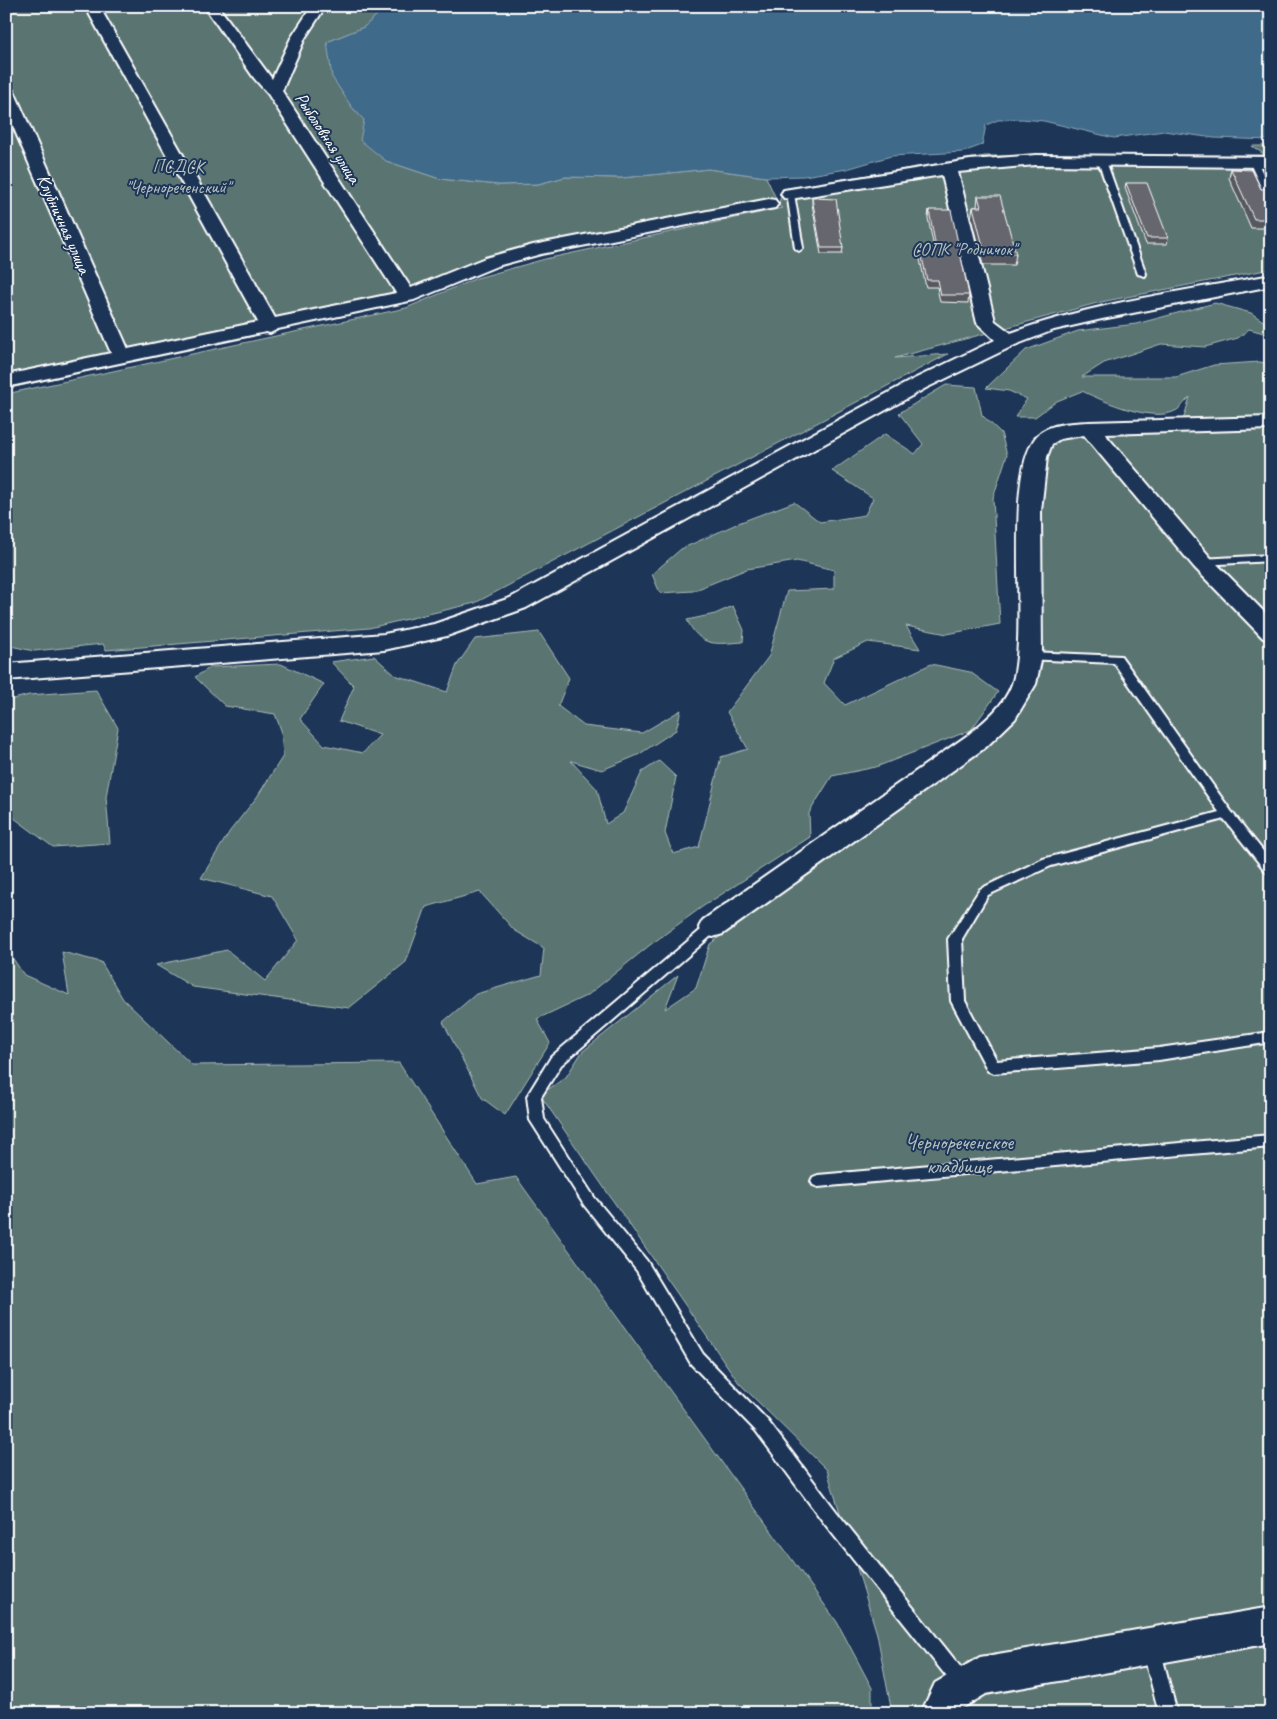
<svg xmlns="http://www.w3.org/2000/svg" width="1277" height="1719" font-family="Caveat,sans-serif">
<rect width="100%" height="100%" fill="#1d3557"/>
<filter id="ink" filterUnits="userSpaceOnUse"><feTurbulence type="fractalNoise" baseFrequency=".02" numOctaves="2"/><feDisplacementMap in="SourceGraphic" scale="10" xChannelSelector="R" yChannelSelector="G"/><feConvolveMatrix kernelMatrix="1 2 1 2 8 2 1 2 1" color-interpolation-filters="sRGB"/></filter>
<g filter="url(#ink)">
<g fill="#5a7471" stroke="#acbab8">
<polygon points="6,6 387,6 364,27 327,42 351,106 364,120 386,161 440,179 499,185 538,184 565,177 622,178 708,169 766,177 779,205 782,189 985,156 1265,155 1252,146 1271,146 1271,269 1101,302 895,358 948,354 475,603 369,628 106,650 103,644 34,651 6,645 6,394 406,308 477,278 545,259 782,208 779,206 513,260 467,276 411,300 6,389"/>
<path d="M1215,303L1251,313L1271,326V335L1249,329L1238,338L1205,347L1161,344L1104,363L1082,377H1176L1214,365L1260,362L1271,364V1713H892L877,1634L827,1470L739,1383L540,1095L566,1077L582,1052L678,975L665,1009L696,988L710,944L985,743L1023,704L1038,516L1046,450L1063,434L1181,427L1190,397C1186,400 1182,407 1177,410C1154,424 1103,401 1082,391L1057,401L1035,417H1015L1027,399L1009,391L986,388L1026,350L1078,331L1136,324Z"/>
<polygon points="946,385 976,387 982,415 1001,433 1007,455 993,498 1000,624 947,634 906,626 920,649 868,642 834,658 824,683 845,705 931,664 970,672 998,692 971,730 876,767 832,776 809,813 810,837 702,907 650,945 588,995 537,1019 550,1043 505,1115 482,1098 443,1022 476,994 541,975 544,948 514,930 480,892 426,907 406,962 349,1008 193,987 156,965 227,950 265,981 298,940 272,896 201,878 230,831 257,797 283,756 281,730 275,714 225,706 195,677 211,667 281,664 324,684 300,719 324,745 363,753 380,735 339,721 354,686 331,662 374,656 395,675 447,692 457,665 475,639 539,632 569,678 558,706 584,726 642,733 681,710 676,730 638,755 602,770 571,761 597,789 606,824 623,813 642,772 659,761 676,777 665,833 673,854 699,847 721,757 748,749 727,712 769,656 787,591 834,589 834,570 797,561 747,569 693,591 660,593 652,574 681,549 741,522 794,502 820,522 865,515 873,498 832,471 885,434 915,454 923,444 899,413"/>
<path d="M733,606L744,630L743,642C715,644 701,648 687,620L715,614Z"/>
<polygon points="96,690 118,728 106,797 110,843 53,847 6,812 6,701 29,695"/>
<polygon points="6,948 24,975 69,995 62,952 101,962 123,999 192,1065 399,1063 477,1184 516,1177 837,1622 872,1688 872,1713 6,1713"/>
</g>
<polygon fill="#416a89" stroke="#8da6b8" points="387,6 1271,6 1271,140 1214,138 1164,131 1114,138 1044,121 1022,119 998,120 986,125 982,145 963,152 891,156 847,169 804,176 766,177 708,169 622,178 565,177 538,184 499,185 440,179 386,161 360,140 364,120 351,106 332,77 327,42 364,27"/>
<g fill="none" stroke-linecap="round" stroke-linejoin="round">
<g stroke="#fff" stroke-width="4">
<g id="service">
<polygon points="1099,159 1106,161 1146,274 1145,276 1138,274 1098,161"/>
<polygon points="1250,159 1257,161 1271,191 1271,202 1267,200 1249,161"/>
<polygon points="787,192 794,194 803,248 799,251 795,248"/>
<polygon points="1271,555 1271,561 1202,565 1197,562 1202,559"/>
<polygon points="1030,652 1121,656 1231,811 1271,861 1271,875 1267,873 1224,819 1051,866 988,895 962,939 965,1001 997,1061 1159,1048 1271,1032 1271,1042 1159,1060 993,1073 988,1071 951,1001 948,939 980,889 1043,859 1219,812 1114,663 1026,659 1024,656"/>
<polygon points="713,922 718,924 719,927 718,930 561,1065 541,1097 544,1119 594,1197 647,1261 703,1354 768,1421 836,1511 970,1679 973,1685 970,1691 964,1694 958,1691 824,1523 756,1431 691,1364 637,1271 584,1205 530,1120 527,1096 551,1057 708,924"/>
<polygon points="1271,1135 1271,1147 818,1187 813,1185 811,1181 813,1177 818,1175"/>
<polygon points="1151,1639 1157,1642 1160,1648 1177,1713 1159,1713 1142,1648 1145,1642"/>
</g>
</g>
<g stroke="#fff" stroke-width="4">
<g id="minor">
<polygon points="85,6 99,6 275,318 396,293 268,94 254,78 204,6 218,6 272,79 291,38 312,6 326,6 305,38 282,91 411,288 485,258 533,245 769,199 775,200 778,204 775,208 769,209 541,254 497,266 414,300 278,329 270,333 266,332 6,387 6,375 111,353 6,110 6,86 14,91 128,349 258,322"/>
<path d="M1036,155L1271,157V167L1036,165L958,172L995,321L1011,333C1093,303 1184,291 1271,275V286L1102,319L1054,330L1015,345L926,388L526,608L447,636L384,650L6,680V664L384,634L434,624L510,598L912,380L995,340L977,323L942,175L790,199L784,198L781,194L784,190L970,160Z"/>
<path d="M1271,417V429L1105,434L1210,557L1271,619V640L1263,638L1194,567L1084,435L1060,439L1052,444L1047,457L1041,511L1042,656L1036,684L1015,719L986,747L723,934L713,937L703,934L699,927L703,920L968,735C986,720 1004,706 1012,684C1030,632 1000,463 1041,432C1054,423 1074,423 1089,422Z"/>
<polygon points="1271,1607 1271,1643 986,1694 961,1709 960,1713 921,1713 935,1683 980,1657"/>
</g>
</g>
<use href="#service" fill="#1d3557" fill-rule="evenodd"/>
<use href="#minor" fill="#1d3557" fill-rule="evenodd"/>
</g>
<g fill="#57585f" stroke="#fff">
<polygon points="1231,169 1261,189 1271,193 1271,228 1251,228 1229,178"/>
<polygon points="1126,183 1168,238 1167,244 1146,244 1125,188"/>
<polygon points="978,196 1016,254 1014,265 983,265 971,218 973,207 977,207"/>
<polygon points="812,198 843,248 842,254 821,254 812,204"/>
<polygon points="929,210 969,295 968,303 940,302 937,287 926,287 919,255 920,248 934,248 928,218"/>
</g>
<g fill="#65666e" stroke="#fff">
<polygon points="1231,169 1252,170 1261,189 1266,189 1271,193 1271,219 1254,219"/>
<polygon points="1126,183 1147,183 1168,238 1147,238"/>
<polygon points="978,196 1000,196 1016,254 985,254 973,207 981,207"/>
<polygon points="812,198 836,199 843,248 821,248"/>
<polygon points="929,210 951,210 969,295 941,295 938,280 927,280 920,248 936,248"/>
</g>
</g>
<g text-anchor="middle" dominant-baseline="central" stroke-width="4" stroke-linejoin="round" paint-order="stroke">
<g font-size="18" fill="#fff" stroke="#1d3557">
<text transform="translate(328 138) rotate(57)">Рыболовная улица</text>
<text transform="translate(64 224) rotate(66)">Клубничная улица</text>
</g>
<g font-size="18" fill="#b5c0bf" stroke="#1d3557">
<text x="178" y="166">ПСДСК<tspan x="178" dy="21">"Чернореченский"</tspan></text>
<text x="964" y="249">СОПК "Родничок"</text>
</g>
<g font-size="21" fill="#b5c0bf" stroke="#1d3557">
<text x="959" y="1142">Чернореченское<tspan x="959" dy="24">кладбище</tspan></text>
</g>
</g>
<rect width="1277" height="1719" fill="none" stroke="#1d3557" stroke-width="25"/>
<rect x="12" y="12" width="1252" height="1694" fill="none" stroke="#fff" stroke-width="2" filter="url(#ink)"/>
</svg>
